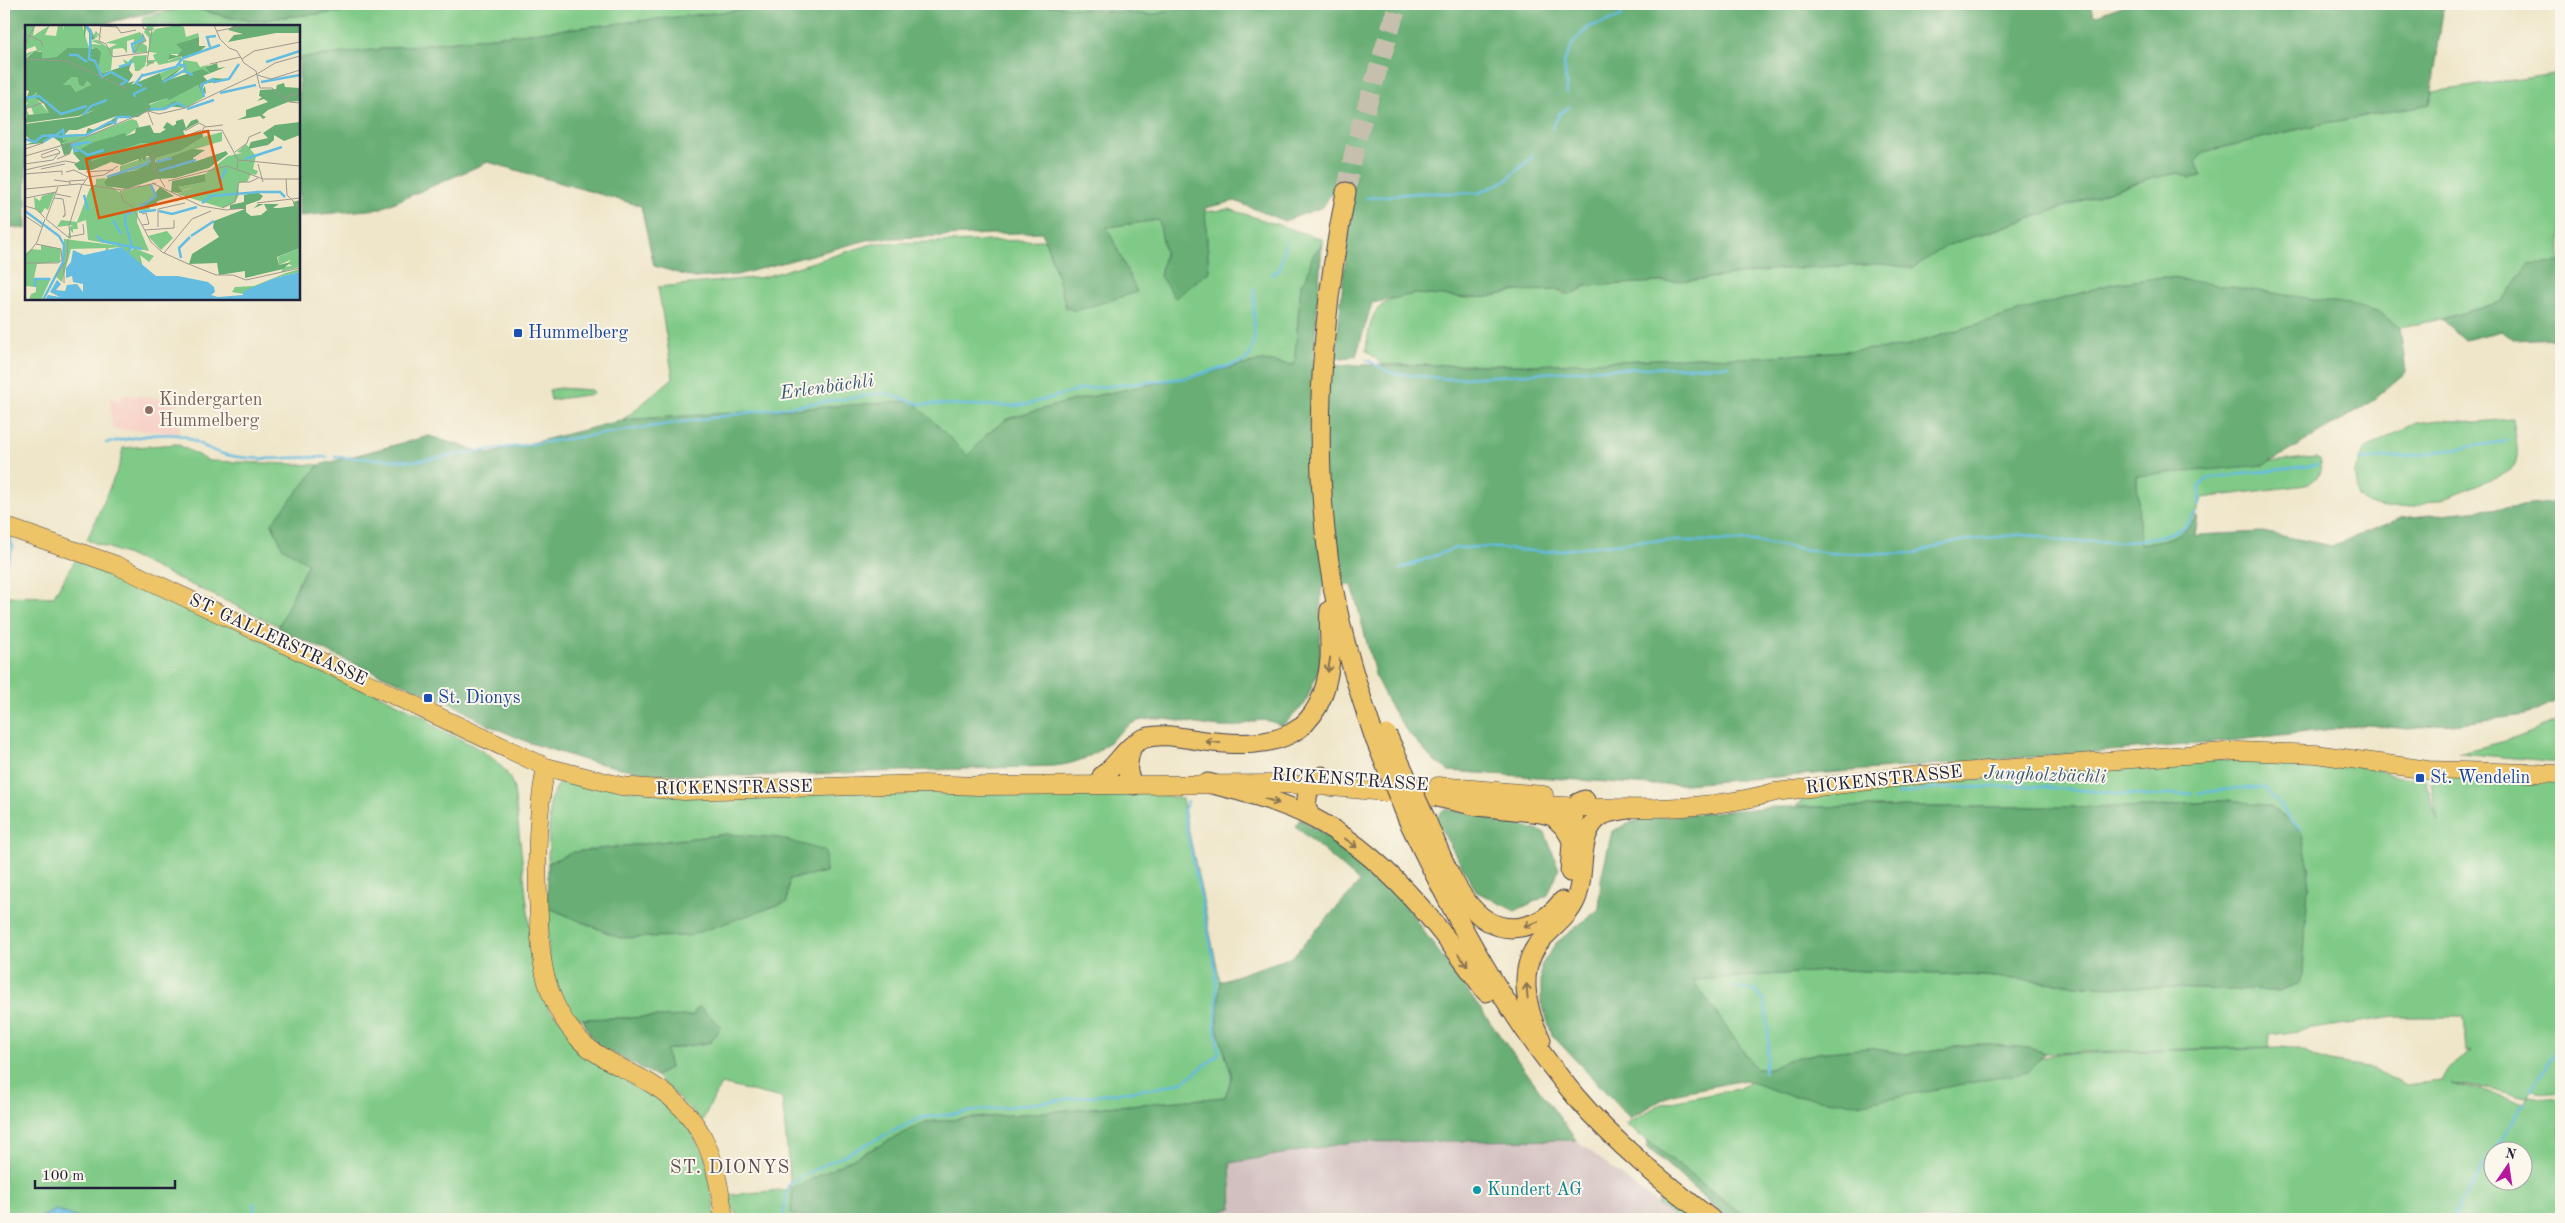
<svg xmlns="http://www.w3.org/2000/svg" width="2565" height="1223" font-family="'Old Standard TT',serif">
<rect width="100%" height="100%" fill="#fbf7ec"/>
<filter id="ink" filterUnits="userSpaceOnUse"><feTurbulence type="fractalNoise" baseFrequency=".02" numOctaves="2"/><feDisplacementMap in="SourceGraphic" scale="10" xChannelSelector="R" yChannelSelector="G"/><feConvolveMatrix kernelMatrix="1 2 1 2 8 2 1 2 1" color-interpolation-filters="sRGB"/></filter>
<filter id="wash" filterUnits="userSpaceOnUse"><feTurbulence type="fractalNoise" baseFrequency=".0096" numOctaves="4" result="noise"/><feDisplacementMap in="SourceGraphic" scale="20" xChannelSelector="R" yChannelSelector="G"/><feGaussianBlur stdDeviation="1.12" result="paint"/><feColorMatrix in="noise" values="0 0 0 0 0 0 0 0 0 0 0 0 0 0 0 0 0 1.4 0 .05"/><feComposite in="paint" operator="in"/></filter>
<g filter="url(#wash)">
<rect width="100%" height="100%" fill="#efe6c9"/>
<polygon fill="#f7d1c6" points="122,394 172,400 177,410 180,433 112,429 110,398 121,401"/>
<polygon fill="#d2bfbf" points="1576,1140 1677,1219 1197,1219 1232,1208 1230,1163 1352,1142"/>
<g fill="#80ca87" stroke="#517661" fill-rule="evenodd">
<polygon points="426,4 797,4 299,58 299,26 142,26 143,17 189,7 232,18 258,21 284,17"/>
<polygon points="1030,4 1205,4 1150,15"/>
<path d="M2561,73V263L2529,264L2501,302L2442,319L2400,327L2380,313L2164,277L2111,284L1902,347L1744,358L1700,357L1536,365H1383L1366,350C1368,337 1369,316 1380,307C1407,282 1454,300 1487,297C1496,296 1505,293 1513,292C1528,289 1544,290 1559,290L1563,294L1576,293L1585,286L1694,280L1780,269L1882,264L1999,229L2147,179L2179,173L2190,178L2202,176L2195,162L2203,152L2316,125L2430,104L2432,92Z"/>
<polygon points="1229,209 1322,239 1322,243 1312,257 1307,277 1301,284 1294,365 1262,361 1071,401 1007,419 986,435 968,456 913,401 623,420 673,378 658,287 764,277 876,243 1045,240 1058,277 1066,307 1107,227 1159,220 1165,253 1160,276 1209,272 1205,212"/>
<polygon points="559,388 592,390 593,394 551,400 549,390"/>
<path d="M2513,419C2514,431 2522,458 2513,468C2506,475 2490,479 2481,483C2449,496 2388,525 2358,496L2354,472L2366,448L2416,423L2439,420L2477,422Z"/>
<polygon points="177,444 209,461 319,465 272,523 282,547 308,562 279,626 128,555 87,540 120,464 123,448"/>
<path d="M2316,457L2319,459C2323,472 2318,479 2306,485L2202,498C2192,536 2175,538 2140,544L2137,476Z"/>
<path d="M81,551L427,718C433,728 442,730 452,735C476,747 507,761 514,789L535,974L550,1011L666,1103L690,1130L705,1155L716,1219H4V596L53,597Z"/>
<polygon points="2561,720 2561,762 2458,753 2516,738"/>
<path d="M2266,758L2372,768L2394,776L2425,779L2438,821L2430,777L2561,774V1094L2531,1090L2528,1095L2561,1100V1219H1749L1625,1124L1661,1104L1738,1089L1752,1081L1858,1104L2056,1054L2281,1047L2298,1049L2330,1062L2373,1069L2405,1085L2441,1081L2447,1070L2472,1051L2467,1052L2464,1017H2395L2270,1035L2269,1047L2045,1053L2029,1048L1976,1044L1906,1054L1868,1048L1818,1053L1787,1060L1771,1069H1755L1693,980L1842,970L1984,976L2086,986L2278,991L2300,983L2303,974L2309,867L2231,800L2154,807H1795L1807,797L1824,793L2166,762ZM2451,1083L2527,1096H2528L2524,1102ZM2492,1150H2522V1180H2492Z"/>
<polygon points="559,783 907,790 1141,790 1182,799 1220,981 1217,1028 1232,1076 1225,1097 926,1122 792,1215 860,1219 738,1219 727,1195 791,1189 782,1098 721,1084 702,1121 656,1076 670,1068 666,1050 711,1042 699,1006 692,1016 573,1019 549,970 547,907 620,938 788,879 826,872 727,834 573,852 548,863 550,800"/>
<polygon points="1660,1199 1688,1219 1677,1219 1658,1205"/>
</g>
<g fill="#68ae74" stroke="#456858">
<polygon points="4,4 426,4 284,17 258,21 232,18 189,7 157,11 94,26 26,26 26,229 4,226"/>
<polygon points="797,4 1030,4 1150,15 1205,4 2091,4 2094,16 2127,4 2444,4 2430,104 2316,125 2203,152 2196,162 2202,176 2190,178 2179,173 2147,179 1961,241 1945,247 1913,268 1882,264 1780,269 1694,280 1585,286 1570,295 1559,290 1514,291 1489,297 1468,298 1415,294 1372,303 1356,356 1335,359 1353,187 1335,187 1323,207 1284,221 1235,201 1205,208 1209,272 1175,298 1160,276 1165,253 1159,220 1107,227 1137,292 1076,311 1066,308 1058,277 1042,232 871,239 737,275 695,278 654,266 641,206 488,162 379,209 299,216 299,58"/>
<path d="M1322,243L1313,365H1536L1700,357L1744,358L1902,347L2111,284L2164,277L2348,304L2380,313L2400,327L2406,372L2368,404L2265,465L2137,476L2140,544C2168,539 2180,539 2198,516L2195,535L2263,532L2332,546L2401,518L2561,502V699L2526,715L2409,729L2368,725L2212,743L1685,784L1651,785L1449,771L1432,759L1406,730L1390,706L1376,678L1352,585L1321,588L1320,665L1305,704L1282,726C1256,714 1255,724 1231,727C1202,729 1159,711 1133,723C1124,728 1116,736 1109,742C1093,757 1075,764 1054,766L750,776L653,774L621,768L584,760L530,743L486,724L451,703L354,664L278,628L308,563L282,547L272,523L319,465L429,436L488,454L623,420L913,401L968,456L986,435L1007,419L1071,401L1262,361L1294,365L1301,284L1307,277L1312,257Z"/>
<polygon points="2561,262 2561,338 2513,340 2502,331 2465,340 2442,319 2501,302 2529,264"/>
<polygon points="2231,800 2269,806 2286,817 2302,834 2309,867 2303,974 2300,983 2278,991 2086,986 1984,976 1842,970 1693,980 1756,1069 1771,1069 1787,1060 1818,1053 1868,1048 1906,1054 1976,1044 2029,1048 2045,1053 2028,1072 1858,1104 1787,1095 1745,1080 1672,1094 1630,1118 1552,1035 1541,1001 1541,966 1556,943 1599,909 1601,879 1612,831 1642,818 1775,807 2154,807"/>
<polygon points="1444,809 1498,818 1545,833 1559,869 1548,895 1515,911 1477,892 1435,819"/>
<path d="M1300,819C1341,843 1369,866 1401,900L1576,1140L1352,1142L1230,1163L1232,1208L1197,1219H860L791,1215L792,1189L926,1122L1225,1097L1232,1076L1217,1028L1220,981L1292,957L1360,882L1295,826Z"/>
<polygon points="727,834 779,838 825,851 826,872 789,879 787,902 688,936 620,938 547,907 548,863 573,852"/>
<polygon points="699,1006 721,1026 711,1042 666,1050 670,1068 656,1076 597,1045 589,1033 583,1019 692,1016"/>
<polygon points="1647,1140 1738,1212 1749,1219 1730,1219 1724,1215 1647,1147"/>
</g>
<polygon fill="#64bce1" stroke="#436f8e" points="55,1210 82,1219 32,1219 40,1218"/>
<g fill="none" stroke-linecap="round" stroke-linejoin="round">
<g stroke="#64bce1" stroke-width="2.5">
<polyline points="1567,93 1564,62 1573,43 1589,27 1620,17 1628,4"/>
<polyline points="1552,129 1559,114 1569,107"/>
<polyline points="1366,198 1417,193 1479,193 1507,180 1532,157"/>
<polyline points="1272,275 1280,269 1286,240"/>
<polyline points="1367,360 1391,373 1449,379 1602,369 1729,366"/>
<path d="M106,443C125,440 167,429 186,437C202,444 208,451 227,455C260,462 293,457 327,457"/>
<polyline points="335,457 414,461 884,393 920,404 1013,406 1029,404 1082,389 1186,378 1243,362 1250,355 1254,343 1254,289"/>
<polyline points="2359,460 2410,456 2507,441"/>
<polyline points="2199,505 2200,485 2209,478 2317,465"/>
<polyline points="1400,569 1455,548 1486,547 1544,552 1639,541 1753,541 1828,553 1882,554 1916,553 1952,542 2025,534 2062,541 2127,542 2161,536 2173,532 2185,527 2195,513"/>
<polyline points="4,570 13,547 8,534"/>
<polyline points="2199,793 2239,788 2265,788 2300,830"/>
<polyline points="1897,794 1941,788 2032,786 2148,796 2192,793"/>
<polyline points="1736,987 1755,991 1765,1001 1769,1043 1764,1072"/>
<polyline points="2531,1090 2561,1043"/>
<polyline points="2494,1150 2524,1102"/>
<polyline points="254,1204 255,1219"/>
<polyline points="783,1219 788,1186 800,1177 920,1118 1162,1087 1184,1081 1217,1056 1219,1052 1215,1027 1217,1007 1216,971 1183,811 1188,802"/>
<polyline points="2451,1219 2492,1153"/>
</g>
</g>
</g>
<g filter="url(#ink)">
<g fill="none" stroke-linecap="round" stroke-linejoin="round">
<polyline stroke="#c6bfad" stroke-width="19" stroke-dasharray="19 9" stroke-linecap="butt" points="1346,192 1357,138 1398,4"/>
<g stroke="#413f50" stroke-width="19">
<g id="primary">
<polyline points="4,526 116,565 546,767 621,786 684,791 924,784 978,786 1268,784 1312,785 1456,799"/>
<path d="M546,767C536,816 536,867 539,917C540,942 541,967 550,991C557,1011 570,1031 585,1045C605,1062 631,1071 653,1085C706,1118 717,1161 724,1219"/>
<polyline points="1438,786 1544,795"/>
<path d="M1527,804C1606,809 1699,814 1775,792L1921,775L2238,751L2316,754L2428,770L2561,774"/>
</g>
</g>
<g stroke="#413f50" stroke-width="21">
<g id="trunk">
<path d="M1346,192C1319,329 1308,474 1338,612C1347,655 1361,698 1375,739"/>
<path d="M1132,746C1128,759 1124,774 1134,785"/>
<path d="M1102,776C1118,765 1126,745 1145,738C1164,732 1186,739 1205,741C1275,750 1323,739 1330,659C1331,643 1328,626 1330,610"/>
<path d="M1208,783C1243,792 1277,800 1309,816C1384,853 1439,926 1486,992"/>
<polyline points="1441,798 1477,806 1541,813 1553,816 1565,828 1572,840"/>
<polyline points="1310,816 1306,806 1308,791 1322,776"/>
<path d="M1426,820C1443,858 1467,937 1521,927C1539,924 1551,915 1562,901"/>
<path d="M1409,822C1456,920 1506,1014 1576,1097C1615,1143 1663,1182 1711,1219"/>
<polyline points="1570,872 1574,812 1578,803 1585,800"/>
<path d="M1541,1040C1526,1010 1516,967 1542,939C1554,926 1569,916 1576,899C1587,874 1575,830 1603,815C1610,811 1620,811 1628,809"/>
</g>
</g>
<use href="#primary" stroke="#eec469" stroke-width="18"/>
<use href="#trunk" stroke="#eec469" stroke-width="19"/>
<g stroke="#413f50" stroke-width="21" stroke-linecap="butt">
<g id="trunk-bridge">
<polyline points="1387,735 1426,820"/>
<polyline points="1375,739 1409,822"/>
</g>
</g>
<use href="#trunk-bridge" stroke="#eec469" stroke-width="19"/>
</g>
<defs><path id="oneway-shaft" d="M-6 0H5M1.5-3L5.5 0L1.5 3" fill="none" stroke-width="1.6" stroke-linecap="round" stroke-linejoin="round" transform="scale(1.25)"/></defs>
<g stroke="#887352">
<use href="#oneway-shaft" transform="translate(1329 665) rotate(99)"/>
<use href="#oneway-shaft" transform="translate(1213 742) rotate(-173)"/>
<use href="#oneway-shaft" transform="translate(1272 801) rotate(19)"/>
<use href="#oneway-shaft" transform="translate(1351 843) rotate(37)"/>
<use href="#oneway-shaft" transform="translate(1531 924) rotate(162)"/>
<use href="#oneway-shaft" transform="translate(1463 960) rotate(51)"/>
<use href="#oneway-shaft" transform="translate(1527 991) rotate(-94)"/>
</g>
</g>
<g fill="#1a4fb4" stroke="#fbf7ec" stroke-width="2">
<rect x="513" y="328" width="10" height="10" rx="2.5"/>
<rect x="423" y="693" width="10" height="10" rx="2.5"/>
<rect x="2415" y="773" width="10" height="10" rx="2.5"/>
</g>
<circle fill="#8d6e63" stroke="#fbf7ec" stroke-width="2" cx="149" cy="410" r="5"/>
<circle fill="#0f9aa8" stroke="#fbf7ec" stroke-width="2" cx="1477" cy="1190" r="5"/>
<g text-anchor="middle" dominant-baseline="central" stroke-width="4" stroke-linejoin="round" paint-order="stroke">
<g font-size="18" fill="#164399" stroke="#fbf7ec" text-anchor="start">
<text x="528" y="333">Hummelberg</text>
<text x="438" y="698">St. Dionys</text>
<text x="2430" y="778">St. Wendelin</text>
</g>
<g font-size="18" fill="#785e54" stroke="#fbf7ec" text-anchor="start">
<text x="159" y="400">Kindergarten<tspan x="159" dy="21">Hummelberg</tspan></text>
</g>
<g font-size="18" fill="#22223b" stroke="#fbf7ec">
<text transform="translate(278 640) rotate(25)">ST. GALLERSTRASSE</text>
<text transform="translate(1350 780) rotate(4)">RICKENSTRASSE</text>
<text transform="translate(1884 780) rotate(-6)">RICKENSTRASSE</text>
<text transform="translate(734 788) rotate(-1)">RICKENSTRASSE</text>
</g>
<g font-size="18" fill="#0d838f" stroke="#fbf7ec" text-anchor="start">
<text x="1487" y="1190">Kundert AG</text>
</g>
<g font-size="19" font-style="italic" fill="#395875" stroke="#fbf7ec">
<text transform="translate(827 388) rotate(-8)">Erlenbächli</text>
<text transform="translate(2045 776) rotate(2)">Jungholzbächli</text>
</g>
<g font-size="19" letter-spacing="1" fill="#5f4c54" stroke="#fbf7ec">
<text x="730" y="1168">ST. DIONYS</text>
</g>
</g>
<g transform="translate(25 25)">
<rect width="275" height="275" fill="#efe6c9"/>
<path d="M0,0H10L8,11L25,0L20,10L31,11L33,0H38V5L39,0H57L64,23H42L31,32L17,33L16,26H10L0,33L2,28L12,25L10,21L0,25ZM117,0H144L127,2L130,4L124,6L126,9L131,4L153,0L159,2L161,12L173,8L174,12L152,19L158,23L155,29H144L143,36L156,31V35L134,40L131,36L121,42L123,35H130L128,30L132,28L124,27V13L119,7L122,2ZM71,6L77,13L71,9L73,12L69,13L84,23L92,19L80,18L115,7L121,16L117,18L122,21V27L109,28V14L102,16V28L98,23L88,24L86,45L78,48L73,45L74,38L66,19L77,20L66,16L71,15L69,13L68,11ZM122,30L120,41L114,46H110L109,38L91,41L100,39L98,34L103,37L109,31ZM158,35L172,37L175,42L185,39L180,42L187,47L157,48L143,56L159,44L158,42L136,55L135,48L158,40ZM47,52H52L54,60L58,62L62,56L66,60L52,68L46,60H38ZM173,60L179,72L161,83L148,78L136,84H127L124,80ZM12,67L10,72L25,89L9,90L6,82L1,83L4,90L0,91V82L3,78L0,77ZM107,94L112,96L114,102L101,111H89L48,128V122L37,118L39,112L62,111ZM197,107V116L131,136V133L154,126L178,112ZM117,118H124L67,137L70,132ZM221,119L231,131L228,144L233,146L231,150L226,149L222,157L213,158L214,170L210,177L198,183L152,169L169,162L156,166L152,162L181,157L180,149L203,131L217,128L212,127ZM126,131L127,137L112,145L95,147V141ZM81,153L79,156L97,169L96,166L126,159L131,173L117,178L112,184L124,181L125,184L113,186L112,197L124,226L63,215L61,195L52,198L53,204H48V208L45,205L46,214L43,213L45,202L48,200L32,202L36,195L52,197L65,163L71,159V154ZM30,167L23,185L20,183L16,189L10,184L9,172L15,176L17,171ZM142,206L148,213L136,225L123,211ZM39,214L105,222L106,226L109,223L129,231L124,237L115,230L118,242L96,222L84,223L80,228L81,223L46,224L37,257L30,251L39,236ZM16,220L36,224L35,237L12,239L9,253H26L16,275H4L6,269L11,267V262L0,261V229L6,224L16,225ZM275,223V242L256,247L259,242L267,241L264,239L265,235L254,240L253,232ZM275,244V247L250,253L218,269L207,267L210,262L229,261L261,248Z" fill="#80ca87"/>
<path d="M59,0L66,4L70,14L66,15L67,24L72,23L76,27L73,45L78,48L106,39L104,45L108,50L103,58L110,56L106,60L135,48L137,55L159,41L143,55L177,44L185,48L180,42L192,38L193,43L201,42L178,51L183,56L188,53L204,54L179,59L177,66L180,61L181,69L177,66L178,71L173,60L144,75L142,73L124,79L127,84H136L150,76L161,83L142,81L139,85L122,86L113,92L93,93L88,99L58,111L38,112V116L43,114L37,119L46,118L48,121L45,129L39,130L35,117L28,112L18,118L0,120L8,117L0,110V99L53,92L72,84L53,91L0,98L2,90L24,88L19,79L10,73L12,67L0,77L4,66L0,65V34L10,26L17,27V33L31,32L42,23H64V8L61,3L60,11H59ZM47,52H52L54,60L58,62L62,56L66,60L51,67L46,60H38ZM92,91L76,103L77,100L70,105L63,103L61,109L39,110L44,105H52ZM209,0H275V8H251L203,17L209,10L218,9L203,5ZM174,12V21H181L172,29L158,34L156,31L143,35L144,29L152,31L157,25L151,19ZM259,58L260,62L275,63V76L263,77L243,85L237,90L241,92L238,94L235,91L212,95L221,91V85L243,77L239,74L232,76L237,72L234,71L235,65L251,64L252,60ZM158,94L161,103L166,96L172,94L174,97L158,106L161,112L177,106L178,112L155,126L131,133L130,137L167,124L180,125L168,133L169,137L201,126L203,129L184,143L150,153L131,154L102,164L81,161L79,156L86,150L112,145L126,137L124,131H121L120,136L116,133V137L113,134L97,140L86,137L67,145H54L49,139L55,136L48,128L69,117L100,108L101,111L110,108L111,103L125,100L129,108H135L141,104L138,103L142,97L148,101L151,99V96ZM117,118H124L66,136L70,133ZM275,97V110L259,116L249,110V115L243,120L223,124L226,117L243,113L238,108L250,100ZM180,149L181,157L153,162L157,166L169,163L153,168L146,167L147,156ZM135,162L149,171L133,176L129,181L112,184L117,178L131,173L130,168ZM232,167L238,171L235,175L221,180V187L226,191L236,190L242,185L239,179L229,183L233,179H254L248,183H254L269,181L268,177L275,175V223L252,232L254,240L266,237L258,244L220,253V246L194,250L192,238L164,239L167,229L194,212L188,203L189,196L220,184H205V180L219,177V170Z" fill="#68ae74" fill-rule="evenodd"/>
<path d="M96,222L131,251H153L183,257L189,262L190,267L186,270L193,272L218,270L219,266L250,253L275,247V275H20L23,270L35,272L25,267L32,255L36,259L31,265L40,266L42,260L52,259L58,267V259L48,257L47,251L41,253V243L46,237L48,225L59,230Z" fill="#64bce1"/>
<path fill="none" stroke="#64bce1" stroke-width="2.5" d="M61,0L66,8L64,34L70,36L77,52L86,47L102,56L95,60M185,22L182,12L191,11M109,28L107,19L117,15L118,10M44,30H52L62,37M241,37L275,26M153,40H159L161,47L168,50M94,42L105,39L106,35M116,51L151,42L158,33L195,20M138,57L160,45M236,57L275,50M117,61L111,58L118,49M195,68L231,60M110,72L109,69L121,63M179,72L176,60L188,54L189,57L204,54L214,39M0,73L14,71L36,89L62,81M125,84H139L152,78L160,82M162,84L189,75M58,90L66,81L82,75M0,114L10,117L17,111L31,110L38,105L39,111L61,110L85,97L90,98L92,92H106M18,117L28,111L39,112M50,119L66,117M54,125L50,126L47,120H56M55,125L63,130L79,125M220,134L257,122M131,137L147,133M134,146L171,135M82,152L122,139L124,134M194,158L201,144M59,170L63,185M177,178L186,171L233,167H255L260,172M112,184L131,171L126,160M0,186L34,211L39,220L38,237L18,275M134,186L147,189L172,182M114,187L131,185M88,195L96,209M72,211L77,216L117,224M166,211L189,196M103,228L107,221L100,197L101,188H107M156,233L154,223L165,212M10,262V254H25"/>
<path fill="none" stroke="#9d9890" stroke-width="1" d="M117,0L119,4L127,5L122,37L129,38M189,0L195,14L204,23L212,26L219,38L231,46L235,63H247L264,77L275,78M76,1L74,16L81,19L88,32L124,27M76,1L92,2M92,2L96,8L111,5M192,6L222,0H252M0,9L16,16L18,22M0,20L10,0M110,28L114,19L121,16L117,8M0,34L42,36L103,64M217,34L229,26L275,17M185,39L216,32M232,49L250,38L275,31M232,50L246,54L275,45M260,72L275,68M121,82L128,100M0,84L19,77M180,102L198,100M160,106L174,98L180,101L177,106L197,105L213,135L212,144M161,111L176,105M0,124L18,118M210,127L222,118L224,112L236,107M127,129L130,146L140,162M0,131L49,117L123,86L134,89L160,83L232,49M16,131L18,133L35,128M32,134L44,129L46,118M214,135L275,141M0,139L28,135L35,127L32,124L16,130M233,139L238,157M16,144L40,139M0,145L40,136L51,138M41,147L49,145L63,152M61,147L88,145M0,149L37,146V150M261,154L262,170L275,183M29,155L45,157V160M44,156L60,155M143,156L202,141L238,154H275M127,158L176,181L201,185L220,183M58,159L63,152L79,150L93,141M113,162L131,158M0,164L54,159L97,165L116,161M95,165L98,176L107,181L126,217L137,227L161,238L191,250H208L221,255L275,243M31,169L46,172M1,173L31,167M29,173L38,174L40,186V191L38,192L40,189M232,178L275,173M0,181L11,184L20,193M197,183L210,177L214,157H225L233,153M117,189L121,188L124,199L117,200M0,191L17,202M21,194L43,212L59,209L58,199M21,194L33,162M133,202V184L160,178M120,205L149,203V195M45,211L44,201L57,159M11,219L36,224L37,235M139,228L167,194L186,186M0,233L12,217L20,194M0,238H33L37,235M39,239V258M30,252L42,235L43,214"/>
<path fill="#de560e" fill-opacity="0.15" stroke="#de560e" stroke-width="2.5" d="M183,106L197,164L74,193L61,134Z"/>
<rect width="275" height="275" fill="none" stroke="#22223b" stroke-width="2.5"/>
</g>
<rect width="2565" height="1223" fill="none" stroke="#fbf7ec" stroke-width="20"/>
<g transform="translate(2508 1166) rotate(13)"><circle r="24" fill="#fbf7ec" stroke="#a4a2a5"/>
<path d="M0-4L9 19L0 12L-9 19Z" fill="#b5179e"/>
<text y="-8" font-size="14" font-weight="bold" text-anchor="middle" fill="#22223b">N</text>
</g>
<path d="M35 1180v8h140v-8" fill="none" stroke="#22223b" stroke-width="2.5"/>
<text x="42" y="1180" font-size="15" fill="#22223b" stroke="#fbf7ec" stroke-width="4" paint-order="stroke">100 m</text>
</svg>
